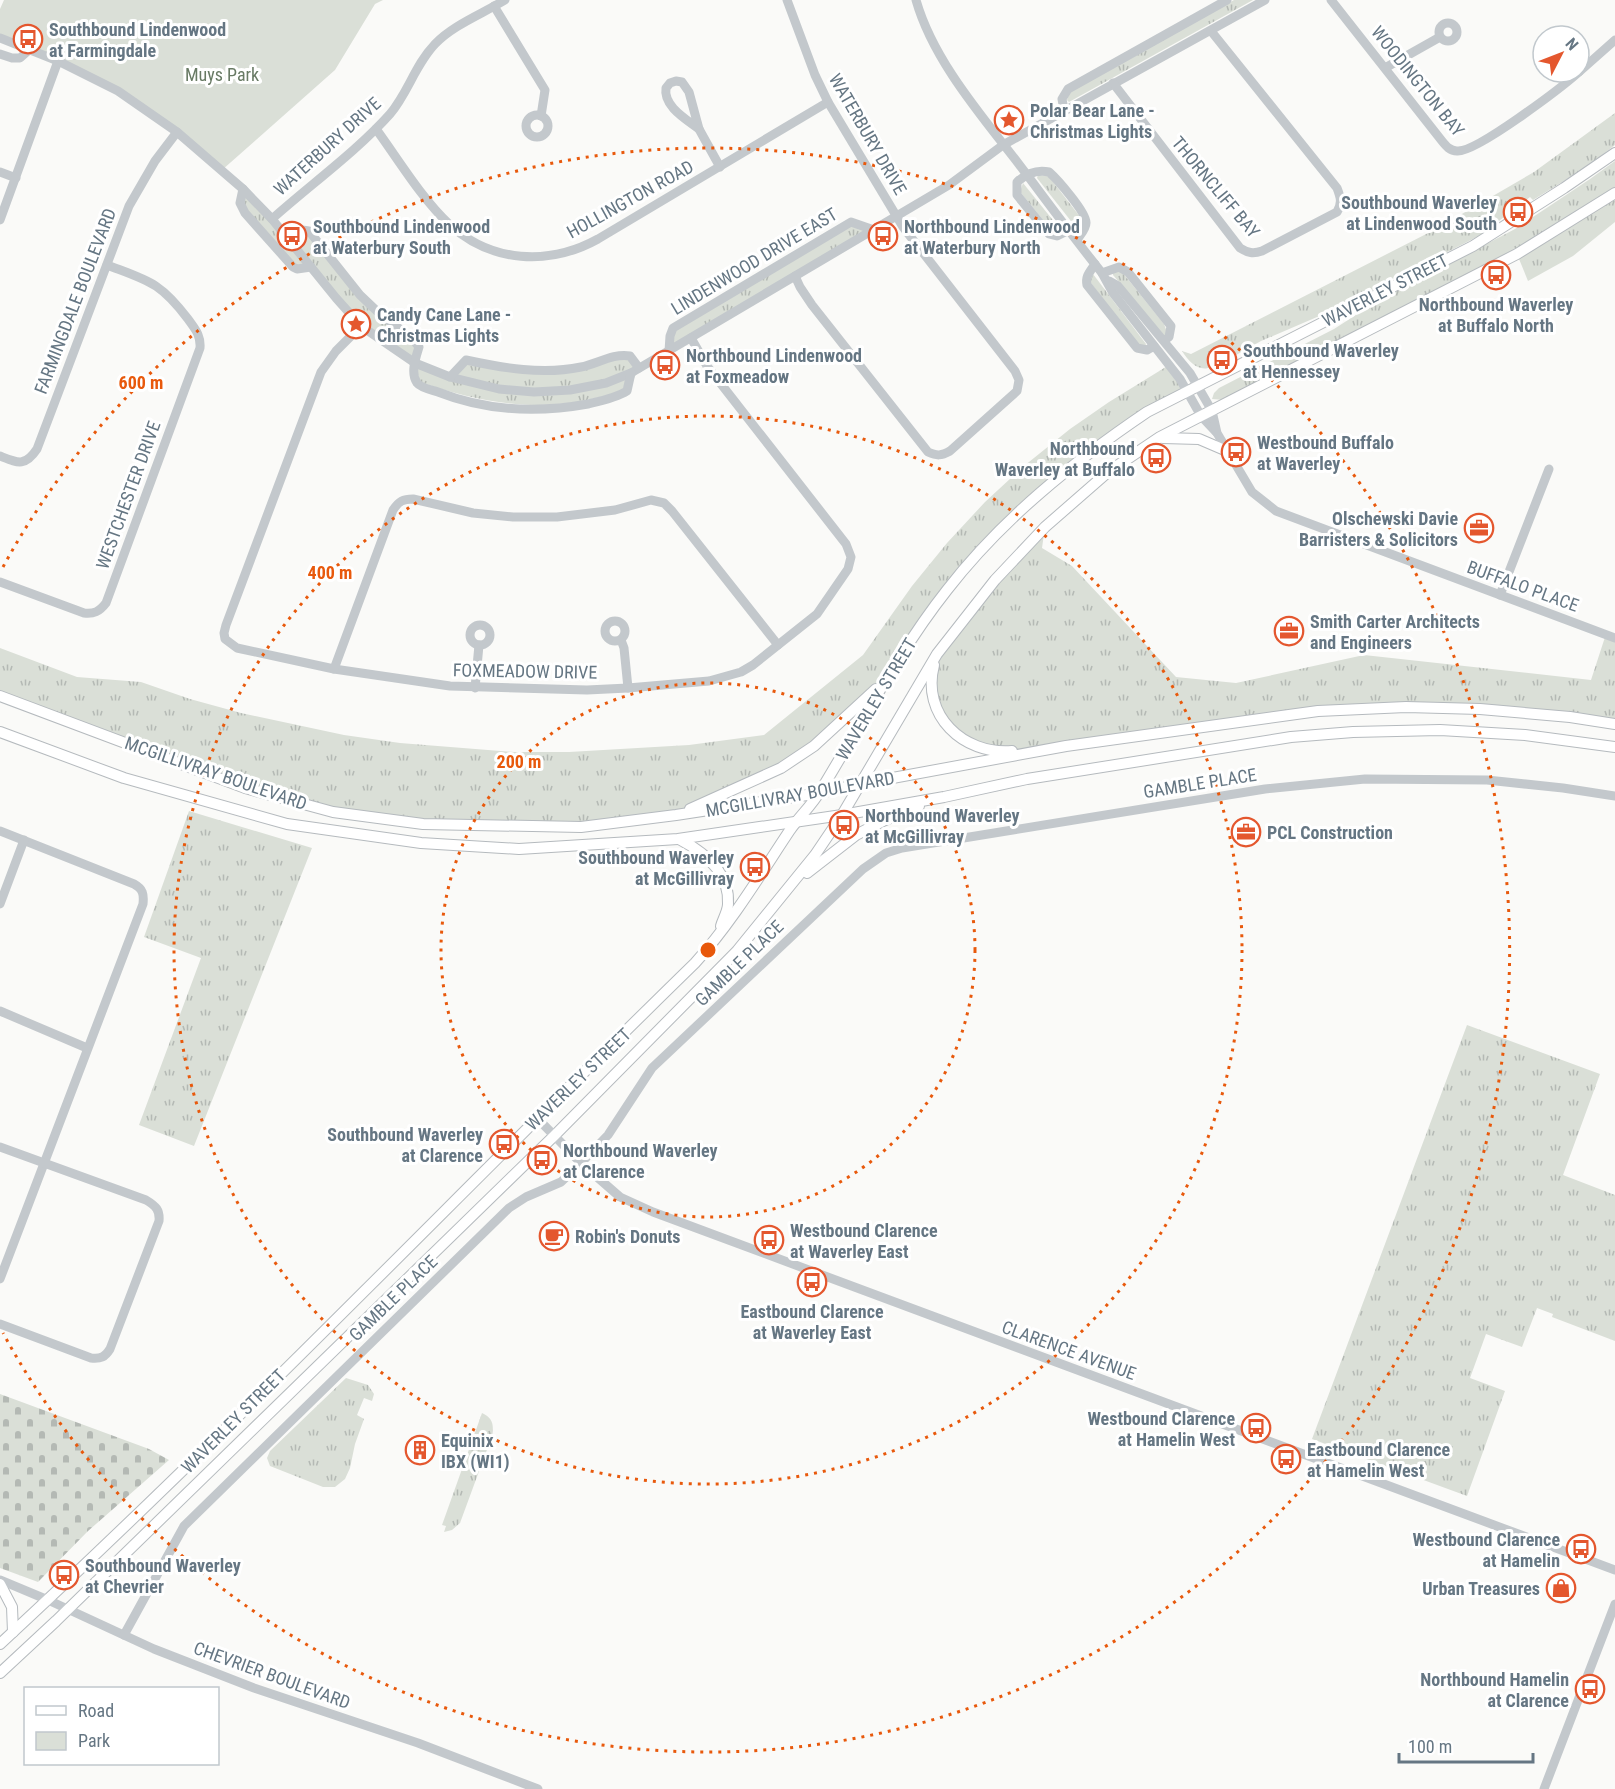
<svg xmlns="http://www.w3.org/2000/svg" width="1615" height="1789" font-family="'Roboto Condensed',sans-serif">
<defs>
<pattern id="grass-tufts" width="24" height="20" patternUnits="userSpaceOnUse" patternTransform="scale(1.5)"><rect width="24" height="20" fill="#dadfd7"/><path d="M3 7l-1-3M5 7V3M7 7l1-3M15 17l-1-3M17 17v-4M19 17l1-3" fill="none" stroke="#b4b9b4"/></pattern>
<pattern id="cemetery-stones" width="16" height="16" patternUnits="userSpaceOnUse" patternTransform="scale(1.5)"><rect width="16" height="16" fill="#dadfd7"/><path d="M2 7V4a2 2 0 0 1 4 0v3zM10 15v-3a2 2 0 0 1 4 0v3z" fill="#b4b9b4"/></pattern>
</defs>
<rect width="100%" height="100%" fill="#fafaf8"/>
<g fill="url(#grass-tufts)">
<polygon points="1234,0 1253,0 1069,102 1067,100 1070,91"/>
<path d="M1615,113V145L1588,166L1533,200L1530,197L1482,234L1469,241L1331,311L1261,341L1229,359L1226,356C1223,358 1222,360 1219,362C1203,376 1191,365 1182,351L1191,354L1436,229L1534,172Z"/>
<polygon points="1615,161 1615,187 1504,256 1224,400 1212,399 1214,393 1219,388 1334,329 1376,302 1515,229 1590,179"/>
<polygon points="1038,175 1047,176 1050,178 1081,218 1082,225 1078,230 1037,178"/>
<polygon points="1023,183 1060,229 1060,231 1053,232 1020,192"/>
<path d="M243,189L287,235L302,230L344,274L419,347L415,363L449,377L466,360L493,366L580,368L622,355L639,368C636,373 634,380 630,384C622,393 607,395 596,398C536,413 478,402 420,382L415,363L361,326L311,267L297,269L245,213Z"/>
<polygon points="1615,193 1615,222 1573,256 1528,281 1517,254"/>
<polygon points="851,222 874,230 669,351 673,328"/>
<polygon points="1117,271 1123,273 1164,324 1167,332 1164,336 1113,275 1113,273"/>
<polygon points="1093,274 1146,344 1145,347 1138,345 1090,282"/>
<polygon points="1169,365 1192,389 1147,412 997,532 887,678 814,746 676,815 581,827 423,824 291,801 0,696 0,648 77,677 141,682 190,699 241,713 344,735 400,743 514,752 569,752 689,745 764,735 863,655 912,586 947,543 985,502 1024,466 1070,429 1109,402"/>
<polygon points="1045,527 1042,548 1072,566 1176,677 1236,683 1364,655 1591,680 1606,634 1615,638 1615,724 1569,717 1361,708 1003,752 955,734 932,698 937,654"/>
<polygon points="189,811 312,848 194,1146 139,1125 201,958 144,937"/>
<polygon points="1467,1025 1600,1074 1563,1175 1615,1195 1615,1341 1552,1317 1553,1314 1537,1308 1522,1347 1486,1334 1470,1378 1505,1391 1467,1496 1312,1439"/>
<polygon points="346,1378 368,1385 374,1394 372,1401 364,1398 357,1415 364,1419 355,1444 350,1468 345,1479 335,1487 323,1487 270,1466 267,1458 270,1451"/>
<path d="M482,1413C493,1418 494,1425 492,1436L460,1523L452,1530L444,1532L446,1526L442,1525Z"/>
</g>
<polygon fill="url(#cemetery-stones)" points="0,1394 149,1449 169,1460 88,1531 38,1582 0,1568"/>
<polygon fill="#dadfd7" points="4,0 383,0 375,4 335,70 222,170 118,91 0,38 0,9"/>
<g fill="none" stroke-linecap="round" stroke-linejoin="round">
<g stroke="#b5babe" stroke-width="12">
<g id="major">
<polyline points="1163,438 1199,439 1227,451"/>
<path d="M934,665C921,715 963,755 1012,751"/>
<polyline points="0,696 245,788 333,812 423,824 581,827 676,815 820,793 860,784 1066,746 1318,711 1406,707 1480,709 1570,717 1615,724"/>
<polyline points="0,732 124,778 287,824 421,843 519,849 678,839 842,815 944,797 1027,779 1291,737 1353,732 1440,730 1525,735 1615,747"/>
<polyline points="690,809 781,768 814,746 876,689"/>
<path d="M679,839C704,852 730,872 728,904C728,911 723,919 721,926"/>
<polyline points="807,873 856,835 883,821 919,806"/>
<polyline points="0,1584 12,1607 13,1632"/>
<path d="M0,1644C238,1424 463,1189 695,963C732,922 760,875 790,830C800,816 812,805 821,790C862,723 898,652 947,590C1002,519 1073,462 1147,412L1473,246L1564,188L1615,153"/>
<polyline points="0,1673 56,1621 554,1136 737,951 815,855 842,815 937,654 995,580 1045,527 1108,472 1160,437 1517,254 1615,193"/>
</g>
</g>
<g stroke="#c3c8cc" stroke-width="9">
<path d="M787,0L815,75L828,102L903,227L1015,371L1019,380L1017,391L950,451C941,456 937,456 928,452L812,305L800,287L795,276"/>
<path d="M916,0C933,60 981,115 1018,163C1046,200 1073,237 1102,273L1113,293L1180,379L1201,416L1216,432"/>
<path d="M1331,0L1442,141C1446,146 1450,151 1457,151C1476,153 1562,87 1579,72"/>
<polyline points="494,6 545,90 541,116"/>
<circle cx="1448" cy="32" r="9"/>
<polyline points="0,38 58,61 118,91 177,132 243,189 272,219 336,298 361,326 415,363 450,377 499,389 534,392 570,390 606,383 631,373 949,185 1003,145 1265,0"/>
<polyline points="0,54 12,58 20,58 29,50"/>
<polyline points="1385,68 1440,37"/>
<polyline points="1579,72 1615,40"/>
<path d="M676,81L682,82L689,92L699,129C686,119 663,106 666,88L670,83Z"/>
<path d="M1113,83L1240,248C1248,253 1253,254 1262,251L1337,212C1342,203 1341,198 1337,188L1211,31"/>
<polyline points="1064,110 1062,99 1068,89 1227,0"/>
<circle cx="537" cy="126" r="11"/>
<path d="M376,129C398,159 422,199 449,224C491,263 549,266 598,239L828,102"/>
<polyline points="699,129 720,167"/>
<polyline points="0,172 16,178"/>
<polyline points="243,189 240,203 245,213 293,267 297,269 311,267"/>
<path d="M272,219C310,185 357,151 390,114C408,93 415,65 435,44C453,25 482,14 505,0"/>
<polyline points="0,220 58,61"/>
<path d="M1069,230L1057,236L1049,234L1017,195V182C1026,174 1036,169 1049,172C1057,179 1087,213 1086,223C1086,229 1080,235 1077,240"/>
<path d="M287,236L302,230L309,231L360,295L380,314L412,338L419,347C416,357 410,373 417,383C421,388 432,390 438,392C486,411 538,413 588,404C601,401 616,398 627,391L631,373"/>
<path d="M1095,264C1090,272 1085,276 1087,285L1137,348L1147,350L1154,346"/>
<polyline points="1102,273 1119,267 1128,272 1171,326 1169,337 1165,340"/>
<polyline points="1109,281 1118,286 1190,373 1212,411 1217,433 1252,492 1276,511 1615,638"/>
<polyline points="361,326 336,351 321,372 226,625 224,633 225,639 237,648 334,669 450,686 587,690 628,688 709,681 741,672 753,665 817,614 848,569 851,557 846,544 707,366 691,338"/>
<polyline points="669,351 670,336 673,328 851,222 874,230"/>
<path d="M450,377L466,360C503,368 543,375 581,367C597,364 613,353 630,356L639,368"/>
<path d="M0,456C18,463 25,467 37,449L129,206L155,161L177,132"/>
<path d="M0,582L84,613C94,614 99,612 106,603L200,348C201,335 195,329 188,319C160,282 149,281 107,265"/>
<polyline points="1500,595 1549,469"/>
<circle cx="615" cy="631" r="10"/>
<circle cx="480" cy="635" r="10"/>
<polyline points="621,640 624,648 628,688"/>
<path d="M334,669L393,510C399,501 403,499 413,499L473,513L513,517H557L615,510L651,500L664,503L672,511L778,645"/>
<polyline points="475,688 479,645"/>
<path d="M0,831L134,884C143,889 144,894 143,904L0,1279"/>
<polyline points="0,904 24,840"/>
<polyline points="0,1011 87,1048"/>
<polyline points="537,1118 581,1163 620,1197 653,1212 1615,1570"/>
<path d="M0,1147L146,1200C156,1206 160,1210 159,1221L110,1349C105,1357 101,1359 91,1358L0,1324"/>
<polyline points="0,1580 48,1600 154,1649 254,1688 418,1743 538,1789"/>
<polyline points="124,1635 184,1526 509,1208 526,1197 561,1182 581,1163 608,1135 652,1068 863,869 886,853 902,848 1265,789 1365,779 1487,780 1563,788 1615,796"/>
<polyline points="1544,1789 1615,1604"/>
</g>
<use href="#major" stroke="#fff" stroke-width="10"/>
</g>
<g fill="none" stroke="#e8590c" stroke-width="3" stroke-dasharray="3 6">
<circle cx="708" cy="950" r="267"/>
<circle cx="708" cy="950" r="534"/>
<path d="M3 567A802 802 0 1 1 3 1333"/>
</g>
<defs>
<g id="bus-ring" transform="scale(1.5)"><circle r="9.5" fill="#fff" stroke="#e4572e" stroke-width="1.5"/><path d="M-5-6H5V4H4V6H2V4H-2V6H-4V4H-5ZM-3.5-4V0h7V-4ZM-3.5 1.2v1.5H-2V1.2ZM2 1.2v1.5H3.5V1.2Z" fill="#e4572e"/></g>
<g id="sight-ring" transform="scale(1.5)"><circle r="9.5" fill="#fff" stroke="#e4572e" stroke-width="1.5"/><path d="M0-6L1.8-2.2L6-1.7L2.9 1.2L3.7 5.4L0 3.3L-3.7 5.4L-2.9 1.2L-6-1.7L-1.8-2.2Z" fill="#e4572e"/></g>
<g id="office-ring" transform="scale(1.5)"><circle r="9.5" fill="#fff" stroke="#e4572e" stroke-width="1.5"/><path d="M-6-3h4V-5.5h4V-3h4V5H-6ZM-1-4.5V-3h2v-1.5ZM-6 0V1H6V0Z" fill="#e4572e"/></g>
<g id="cafe-ring" transform="scale(1.5)"><circle r="9.5" fill="#fff" stroke="#e4572e" stroke-width="1.5"/><path d="M-5.5-4.5H6V0H3Q3 3.5 0 3.5H-2.5Q-5.5 3.5-5.5 0ZM3-3.2v2h1.7v-2ZM-6 4.5H4V6H-6Z" fill="#e4572e"/></g>
<g id="building-ring" transform="scale(1.5)"><circle r="9.5" fill="#fff" stroke="#e4572e" stroke-width="1.5"/><path d="M-4-6H4V6H1V3H-1V6H-4ZM-2.5-4.3h1.7v1.8h-1.7ZM.8-4.3h1.7v1.8H.8ZM-2.5-1h1.7V.8h-1.7ZM.8-1h1.7V.8H.8Z" fill="#e4572e"/></g>
<g id="shop-ring" transform="scale(1.5)"><circle r="9.5" fill="#fff" stroke="#e4572e" stroke-width="1.5"/><path d="M-5-2.5h2.3a2.7 3.5 0 0 1 5.4 0H5L5.5 6h-11ZM-1.5-2.5h3a1.5 2.3 0 0 0-3 0Z" fill="#e4572e"/></g>
</defs>
<g fill-rule="evenodd">
<use href="#bus-ring" x="28" y="39"/>
<use href="#sight-ring" x="1009" y="120"/>
<use href="#bus-ring" x="1518" y="212"/>
<use href="#bus-ring" x="292" y="236"/>
<use href="#bus-ring" x="883" y="236"/>
<use href="#bus-ring" x="1496" y="275"/>
<use href="#sight-ring" x="356" y="324"/>
<use href="#bus-ring" x="1222" y="360"/>
<use href="#bus-ring" x="665" y="365"/>
<use href="#bus-ring" x="1236" y="452"/>
<use href="#bus-ring" x="1156" y="458"/>
<use href="#office-ring" x="1479" y="528"/>
<use href="#office-ring" x="1289" y="631"/>
<use href="#bus-ring" x="844" y="825"/>
<use href="#office-ring" x="1246" y="832"/>
<use href="#bus-ring" x="755" y="867"/>
<use href="#bus-ring" x="504" y="1144"/>
<use href="#bus-ring" x="542" y="1160"/>
<use href="#cafe-ring" x="554" y="1236"/>
<use href="#bus-ring" x="769" y="1240"/>
<use href="#bus-ring" x="812" y="1282"/>
<use href="#bus-ring" x="1256" y="1428"/>
<use href="#building-ring" x="420" y="1450"/>
<use href="#bus-ring" x="1286" y="1459"/>
<use href="#bus-ring" x="1581" y="1549"/>
<use href="#bus-ring" x="64" y="1575"/>
<use href="#shop-ring" x="1561" y="1588"/>
<use href="#bus-ring" x="1590" y="1689"/>
</g>
<g text-anchor="middle" dominant-baseline="central" stroke-width="6" stroke-linejoin="round" paint-order="stroke">
<g font-size="18" font-weight="bold" fill="#657683" stroke="#fff" text-anchor="start">
<text x="49" y="29">Southbound Lindenwood<tspan x="49" dy="21">at Farmingdale</tspan></text>
<text x="1030" y="110">Polar Bear Lane -<tspan x="1030" dy="21">Christmas Lights</tspan></text>
<text x="1497" y="202" text-anchor="end">Southbound Waverley<tspan x="1497" dy="21">at Lindenwood South</tspan></text>
<text x="313" y="226">Southbound Lindenwood<tspan x="313" dy="21">at Waterbury South</tspan></text>
<text x="904" y="226">Northbound Lindenwood<tspan x="904" dy="21">at Waterbury North</tspan></text>
<text x="1496" y="304" text-anchor="middle">Northbound Waverley<tspan x="1496" dy="21">at Buffalo North</tspan></text>
<text x="377" y="314">Candy Cane Lane -<tspan x="377" dy="21">Christmas Lights</tspan></text>
<text x="1243" y="350">Southbound Waverley<tspan x="1243" dy="21">at Hennessey</tspan></text>
<text x="686" y="355">Northbound Lindenwood<tspan x="686" dy="21">at Foxmeadow</tspan></text>
<text x="1257" y="442">Westbound Buffalo<tspan x="1257" dy="21">at Waverley</tspan></text>
<text x="1135" y="448" text-anchor="end">Northbound<tspan x="1135" dy="21">Waverley at Buffalo</tspan></text>
<text x="1458" y="518" text-anchor="end">Olschewski Davie<tspan x="1458" dy="21">Barristers &amp; Solicitors</tspan></text>
<text x="1310" y="621">Smith Carter Architects<tspan x="1310" dy="21">and Engineers</tspan></text>
<text x="865" y="815">Northbound Waverley<tspan x="865" dy="21">at McGillivray</tspan></text>
<text x="1267" y="832">PCL Construction</text>
<text x="734" y="857" text-anchor="end">Southbound Waverley<tspan x="734" dy="21">at McGillivray</tspan></text>
<text x="483" y="1134" text-anchor="end">Southbound Waverley<tspan x="483" dy="21">at Clarence</tspan></text>
<text x="563" y="1150">Northbound Waverley<tspan x="563" dy="21">at Clarence</tspan></text>
<text x="790" y="1230">Westbound Clarence<tspan x="790" dy="21">at Waverley East</tspan></text>
<text x="575" y="1236">Robin's Donuts</text>
<text x="812" y="1311" text-anchor="middle">Eastbound Clarence<tspan x="812" dy="21">at Waverley East</tspan></text>
<text x="1235" y="1418" text-anchor="end">Westbound Clarence<tspan x="1235" dy="21">at Hamelin West</tspan></text>
<text x="441" y="1440">Equinix<tspan x="441" dy="21">IBX (WI1)</tspan></text>
<text x="1307" y="1449">Eastbound Clarence<tspan x="1307" dy="21">at Hamelin West</tspan></text>
<text x="1560" y="1539" text-anchor="end">Westbound Clarence<tspan x="1560" dy="21">at Hamelin</tspan></text>
<text x="85" y="1565">Southbound Waverley<tspan x="85" dy="21">at Chevrier</tspan></text>
<text x="1540" y="1588" text-anchor="end">Urban Treasures</text>
<text x="1569" y="1679" text-anchor="end">Northbound Hamelin<tspan x="1569" dy="21">at Clarence</tspan></text>
</g>
<g font-size="18" fill="#687a64" stroke="#fff">
<text x="222" y="74">Muys Park</text>
</g>
<g font-size="18" fill="#657683" stroke="#fff">
<text transform="translate(1418 81) rotate(51)">WOODINGTON BAY</text>
<text transform="translate(868 134) rotate(60)">WATERBURY DRIVE</text>
<text transform="translate(327 146) rotate(-42)">WATERBURY DRIVE</text>
<text transform="translate(1216 187) rotate(50)">THORNCLIFF BAY</text>
<text transform="translate(630 199) rotate(-29)">HOLLINGTON ROAD</text>
<text transform="translate(754 261) rotate(-31)">LINDENWOOD DRIVE EAST</text>
<text transform="translate(1385 290) rotate(-27)">WAVERLEY STREET</text>
<text transform="translate(75 301) rotate(-69)">FARMINGDALE BOULEVARD</text>
<text transform="translate(128 495) rotate(-70)">WESTCHESTER DRIVE</text>
<text transform="translate(1523 586) rotate(20)">BUFFALO PLACE</text>
<text transform="translate(525 671) rotate(1)">FOXMEADOW DRIVE</text>
<text transform="translate(876 699) rotate(-59)">WAVERLEY STREET</text>
<text transform="translate(216 773) rotate(19)">MCGILLIVRAY BOULEVARD</text>
<text transform="translate(1200 783) rotate(-9)">GAMBLE PLACE</text>
<text transform="translate(800 794) rotate(-10)">MCGILLIVRAY BOULEVARD</text>
<text transform="translate(739 963) rotate(-44)">GAMBLE PLACE</text>
<text transform="translate(578 1079) rotate(-44)">WAVERLEY STREET</text>
<text transform="translate(393 1298) rotate(-44)">GAMBLE PLACE</text>
<text transform="translate(1069 1350) rotate(20)">CLARENCE AVENUE</text>
<text transform="translate(233 1421) rotate(-45)">WAVERLEY STREET</text>
<text transform="translate(272 1675) rotate(20)">CHEVRIER BOULEVARD</text>
</g>
</g>
<circle cx="708" cy="950" r="9" fill="#e8590c" stroke="#fff" stroke-width="3"/>
<g font-size="18" text-anchor="middle" font-weight="bold" fill="#e8590c" stroke="#fff" stroke-width="6" stroke-linejoin="round" paint-order="stroke">
<text x="141" y="389">600 m</text>
<text x="330" y="579">400 m</text>
<text x="519" y="768">200 m</text>
</g>
<rect x="24" y="1687" width="195" height="78" fill="#ffffff" stroke="#c1c8cd" stroke-width="1.5"/>
<rect x="36" y="1706" width="30" height="9" fill="#ffffff" stroke="#c1c8cd" stroke-width="1.5"/>
<text x="78" y="1717" font-size="18" fill="#657683">Road</text>
<rect x="36" y="1732" width="30" height="18" fill="#dadfd7" stroke="#c1c8cd" stroke-width="1.5"/>
<text x="78" y="1747" font-size="18" fill="#657683">Park</text>
<g transform="translate(1561 54) rotate(48)"><circle r="28" fill="#ffffff" stroke="#c1c8cd" stroke-width="1.5"/>
<path d="M0-4.5L10 22L0 15L-10 22Z" fill="#e4572e"/>
<text y="-9" font-size="16" font-weight="bold" text-anchor="middle" fill="#657683">N</text>
</g>
<path d="M1399 1753v9h134v-9" fill="none" stroke="#657683" stroke-width="3"/>
<text x="1408" y="1753" font-size="18" fill="#657683" stroke="#ffffff" stroke-width="4.5" paint-order="stroke">100 m</text>
</svg>
